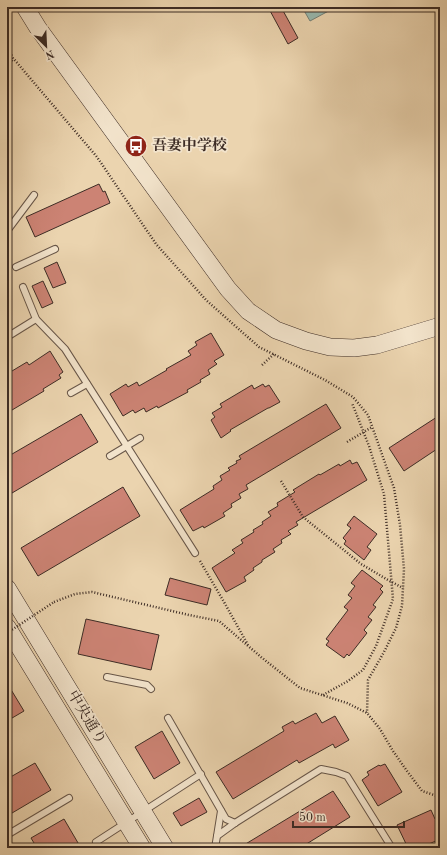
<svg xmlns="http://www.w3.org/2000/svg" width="447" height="855" font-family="'Old Standard TT','Noto Serif JP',serif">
<rect width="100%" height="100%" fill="#ebd4af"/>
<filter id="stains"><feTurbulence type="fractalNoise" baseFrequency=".005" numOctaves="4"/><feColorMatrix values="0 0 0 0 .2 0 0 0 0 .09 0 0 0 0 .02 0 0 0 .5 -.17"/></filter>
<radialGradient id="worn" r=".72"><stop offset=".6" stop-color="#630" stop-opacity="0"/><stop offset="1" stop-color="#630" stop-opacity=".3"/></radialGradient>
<polygon fill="#98b8ae" stroke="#748077" points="302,7 336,7 310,21"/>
<g fill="#cc8374" stroke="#3d2c25">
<polygon points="268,7 281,7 298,38 288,44"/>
<polygon points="99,184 103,192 105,191 110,203 35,237 26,217"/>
<polygon points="57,262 66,283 53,288 44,268"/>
<polygon points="43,281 53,303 42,308 32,286"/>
<polygon points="211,333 224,355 214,361 217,364 208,370 210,374 200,380 201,382 187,390 188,392 158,408 157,406 146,412 144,408 135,413 133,410 123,416 110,394 126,384 128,387 137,382 139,386 167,370 166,369 191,355 188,351 197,345 195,342"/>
<polygon points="50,351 63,372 59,375 61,378 43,389 44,391 7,413 7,374 27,362 29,365"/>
<polygon points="263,384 265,387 269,385 280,402 269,408 268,408 230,430 231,431 221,438 211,420 215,417 212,413 222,407 220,404 252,385 254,389"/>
<polygon points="326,404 341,428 246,485 248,489 239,494 241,498 231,504 232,507 223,513 225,516 204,528 203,526 193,531 180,510 214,489 213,486 222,480 220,476 230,470 228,468 237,463 236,461 241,459 239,456"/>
<polygon points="81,414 98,442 7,496 7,457"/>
<polygon points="440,415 440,447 404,471 389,448"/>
<polygon points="350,460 352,464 357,462 367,480 296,522 298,525 288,531 291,534 281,540 282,543 273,549 275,552 262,560 262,562 253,568 254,570 244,577 246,581 226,592 212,568 235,553 232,550 243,543 241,540 254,532 253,530 263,524 262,522 271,516 268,512 278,506 277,503 295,492 293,490 319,474 320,475 339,464 340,466"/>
<polygon points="123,487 140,516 38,576 21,548"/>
<polygon points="354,516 377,534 367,547 371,550 364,560 344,544 346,541 343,538 351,528 347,525"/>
<polygon points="362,570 383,586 380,589 383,592 373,605 376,607 368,617 372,620 364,630 367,633 349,656 347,654 344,658 326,645 329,641 326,639 348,610 344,607 352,598 348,595 355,586 351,583"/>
<polygon points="170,578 211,589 207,605 165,595"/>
<polygon points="86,619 159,635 151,670 78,654"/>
<polygon points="7,683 24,711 7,721"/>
<polygon points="316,713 322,723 335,716 349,740 335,748 333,744 299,763 297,760 233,799 216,772 284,731 282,727 293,721 295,724"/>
<polygon points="162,731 180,763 154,779 135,747"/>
<polygon points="35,763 51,790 7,816 7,779"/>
<polygon points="385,764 402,792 378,806 362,780 369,775 367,772 379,765 380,766"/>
<polygon points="333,791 350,817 300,848 239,848"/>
<polygon points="199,798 207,812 181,826 173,813"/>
<polygon points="431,810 435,819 440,817 440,839 420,848 408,848 397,825"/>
<polygon points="64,819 81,848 37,848 31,838"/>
</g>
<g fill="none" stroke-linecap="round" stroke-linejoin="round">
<g stroke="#685648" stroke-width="8">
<g id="lane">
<polyline points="7,231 34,195"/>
<polyline points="16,267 55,249"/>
<polyline points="23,287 36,319 65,349 195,553"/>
<polyline points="7,337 36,319"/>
<polyline points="71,393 87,384"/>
<polyline points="110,456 140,438"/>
<polyline points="107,677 147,685 151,689"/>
<polyline points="168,718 226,819 235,823"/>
<polyline points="7,835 69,798"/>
<polyline points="217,836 221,811"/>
<polyline points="96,842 201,774"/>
<polyline points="215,848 217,836 235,823 321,769 336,772 347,776 392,848"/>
</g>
</g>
<g stroke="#3d2c25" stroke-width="18">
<g id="secondary">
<polyline points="25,7 38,28 228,289 248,311 276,330 306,341 330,347 354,348 377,345 440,326"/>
<polyline points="7,588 165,848"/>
<polyline points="7,627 142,848"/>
</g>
</g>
<g stroke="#3d2c25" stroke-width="2.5" stroke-dasharray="1 2" stroke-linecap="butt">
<polyline points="7,47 13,58 97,157 156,244 207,301 259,347 325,380 353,397 368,415 394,488 400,525 404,569 402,606 396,628 384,652 368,680 367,713"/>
<polyline points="7,72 13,58"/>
<polyline points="262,365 274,354"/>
<polyline points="347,442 372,427"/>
<polyline points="281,481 303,517 361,564 388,580 403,588"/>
<polyline points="200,561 224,602 248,645"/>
<polyline points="7,566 11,573"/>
<polyline points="54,602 75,594 92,592 189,615 219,621 261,657 300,688 347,703 367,713 380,729 393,751 407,771 422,791 440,797"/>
<polyline points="323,695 348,681 363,670 376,646 393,599 384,494 369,446 352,403"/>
</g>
<use href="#lane" stroke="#f2e3cb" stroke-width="6"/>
<use href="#secondary" stroke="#f2e3cb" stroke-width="17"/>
<polyline stroke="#3d2c25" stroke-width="2.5" stroke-dasharray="1 2" stroke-linecap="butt" points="7,633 54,602"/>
</g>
<defs>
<g id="bus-disc" transform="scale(1.15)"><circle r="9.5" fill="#8f2418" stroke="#f2e3cb"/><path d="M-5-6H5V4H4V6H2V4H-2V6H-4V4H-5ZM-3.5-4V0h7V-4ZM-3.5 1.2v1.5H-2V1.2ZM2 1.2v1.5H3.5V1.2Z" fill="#fff"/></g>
</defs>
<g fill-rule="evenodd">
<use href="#bus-disc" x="136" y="146"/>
</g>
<g text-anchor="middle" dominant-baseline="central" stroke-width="3.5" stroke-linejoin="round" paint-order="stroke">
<g font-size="15" font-weight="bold" fill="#3d2c25" stroke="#f2e3cb" text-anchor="start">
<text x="152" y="146">吾妻中学校</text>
</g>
<g font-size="15" fill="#3d2c25" stroke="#f2e3cb">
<text transform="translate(86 718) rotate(59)">中央通り</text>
</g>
</g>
<rect width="447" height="855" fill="none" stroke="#ebd4af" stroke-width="24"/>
<rect x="8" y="8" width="431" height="839" fill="none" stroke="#3d2c25" stroke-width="2"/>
<rect x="12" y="12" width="423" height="831" fill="none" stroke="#3d2c25"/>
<g transform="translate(46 46) rotate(156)" stroke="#f2e3cb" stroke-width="3" paint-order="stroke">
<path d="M0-3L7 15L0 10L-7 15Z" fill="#3d2c25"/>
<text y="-6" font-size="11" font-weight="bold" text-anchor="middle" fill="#3d2c25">N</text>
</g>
<path d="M293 821v6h111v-6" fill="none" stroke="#3d2c25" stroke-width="2"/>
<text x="299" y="821" font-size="12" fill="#3d2c25" stroke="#f2e3cb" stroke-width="3" paint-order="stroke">50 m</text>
<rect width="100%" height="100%" filter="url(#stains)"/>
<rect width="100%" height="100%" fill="url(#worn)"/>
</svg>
